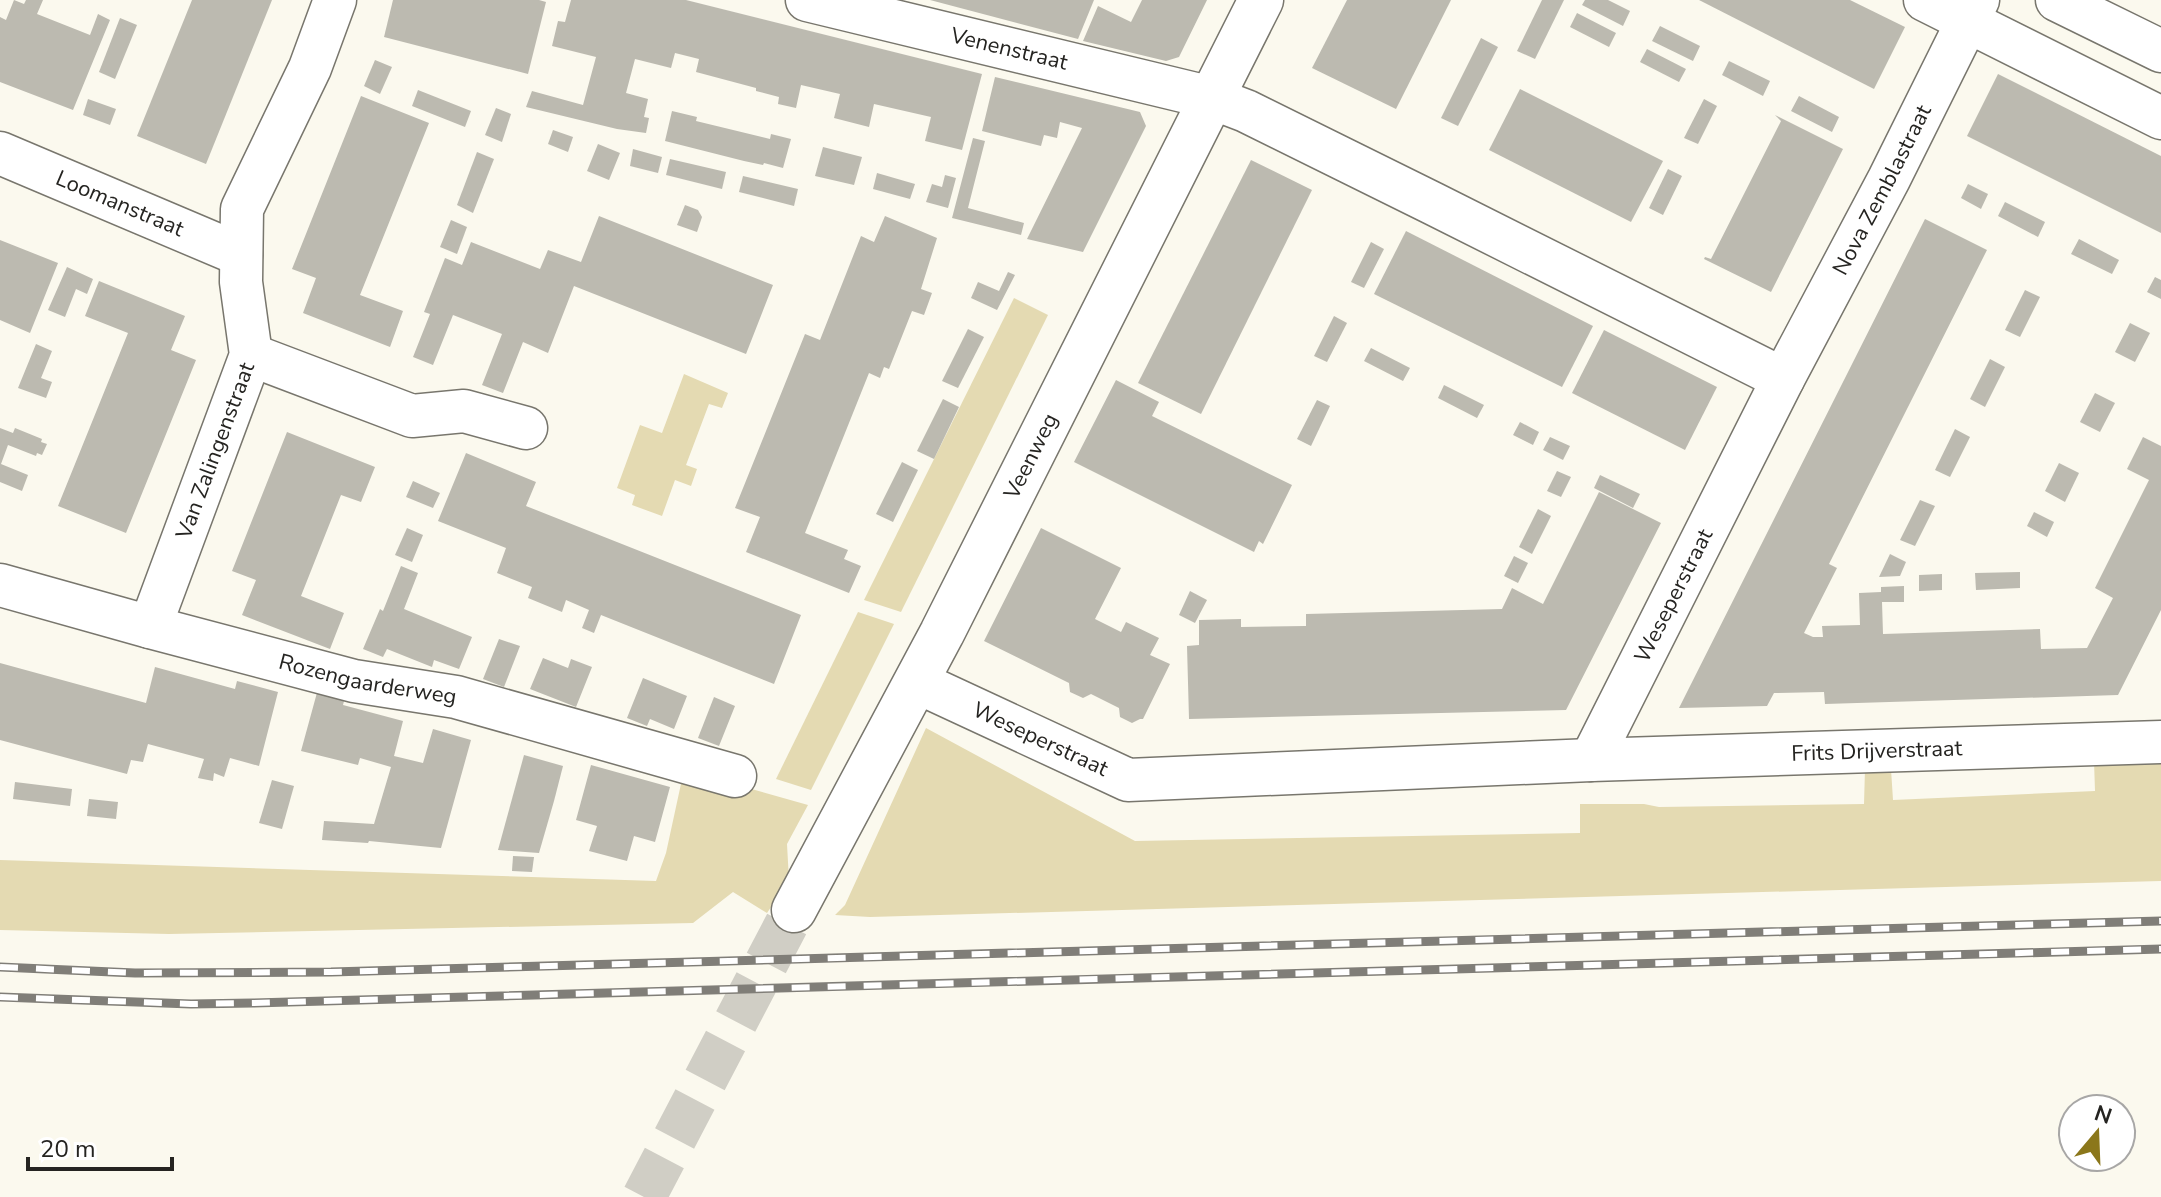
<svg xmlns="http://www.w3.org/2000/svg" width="2161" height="1197" font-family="'Nunito Sans',sans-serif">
<rect width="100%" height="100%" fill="#fbf9ee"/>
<g fill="#e4dab2">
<polygon points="1014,298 1048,315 901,612 864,600"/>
<polygon points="684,374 728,393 722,408 709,404 686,465 697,469 691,486 675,480 662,516 632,505 635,495 617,488 640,425 662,433"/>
<polygon points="858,612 894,624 811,790 776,779"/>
<polygon points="926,728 1135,841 1580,833 1580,804 1644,804 1659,807 1864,804 1865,769 1891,769 1893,800 2095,791 2094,761 2161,759 2161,881 870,917 835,915 845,905"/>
<polygon points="684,770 808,805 787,844 789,880 767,913 733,892 693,923 169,934 0,930 0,860 656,881 666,853"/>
</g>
<g fill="#bcbab0">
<polygon points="14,0 24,4 26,0 43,0 37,14 90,35 98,14 110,20 73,110 0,82 0,17 6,20"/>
<polygon points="192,0 272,0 206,164 137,136"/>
<polygon points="393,0 539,0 546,2 528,74 384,37"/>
<polygon points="571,0 686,0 982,74 962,150 925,141 931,117 874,104 869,127 834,118 840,94 801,85 796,108 778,104 779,97 756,91 756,88 696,72 699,59 675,53 671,68 635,59 626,93 648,99 644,117 649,118 646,133 617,129 526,107 532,91 583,105 596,57 552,46 558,21 565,22"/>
<polygon points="930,0 1094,0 1078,39"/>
<polygon points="1142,0 1207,0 1179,57 1166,61 1083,41 1098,6 1131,22"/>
<polygon points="1347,0 1451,0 1396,109 1312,68"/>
<polygon points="1542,0 1564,0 1535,59 1517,51"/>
<polygon points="1585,0 1608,0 1630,11 1623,26 1582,5"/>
<polygon points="1699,0 1850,0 1905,27 1874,89"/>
<polygon points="1577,13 1616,33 1609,47 1570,27"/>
<polygon points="120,18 137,25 115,79 99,72"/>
<polygon points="1660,26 1700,46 1693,61 1652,41"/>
<polygon points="1481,38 1498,47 1458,126 1441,118"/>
<polygon points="1647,49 1686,69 1679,82 1640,62"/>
<polygon points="375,60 392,67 380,94 364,86"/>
<polygon points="1729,61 1770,81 1763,96 1722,75"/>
<polygon points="1998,74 2161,156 2161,233 1967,136"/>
<polygon points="995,77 1140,112 1146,126 1083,252 1027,239 1082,128 1060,122 1057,138 1044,135 1041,146 982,131"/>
<polygon points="1520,89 1663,161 1631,222 1489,150"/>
<polygon points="418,90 471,111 465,127 412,106"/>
<polygon points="361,96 429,123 360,295 403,311 390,347 303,313 316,278 292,269"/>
<polygon points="1799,96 1839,117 1832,132 1791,111"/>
<polygon points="88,99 116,109 110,125 83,115"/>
<polygon points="1704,99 1717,106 1698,144 1684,138"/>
<polygon points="496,108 511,114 502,142 485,135"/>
<polygon points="672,111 697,117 696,121 770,139 771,134 791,139 783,168 764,163 763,165 744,161 665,141"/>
<polygon points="1775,115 1843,149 1771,292 1704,259 1705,257 1711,259 1781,121"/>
<polygon points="553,130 573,137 568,152 548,144"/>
<polygon points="973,138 985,141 968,208 1024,223 1021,235 952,218"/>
<polygon points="598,144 620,153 609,180 587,171"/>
<polygon points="823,147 862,157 854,185 815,176"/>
<polygon points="633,149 662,157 658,173 630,166"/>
<polygon points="477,152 494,159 473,213 457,205"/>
<polygon points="670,159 726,172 722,189 666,175"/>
<polygon points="1251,160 1312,190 1201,414 1138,383"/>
<polygon points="1668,169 1682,176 1663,215 1649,208"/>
<polygon points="877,173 915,184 910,199 873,189"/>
<polygon points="945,175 956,178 948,208 926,202 932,184 942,187"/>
<polygon points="743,176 798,189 794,206 739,192"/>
<polygon points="1968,184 1988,194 1981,209 1961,198"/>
<polygon points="2005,202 2045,222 2038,237 1998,216"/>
<polygon points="685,205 698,210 702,217 697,232 677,225"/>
<polygon points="599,216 773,285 746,354 574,286 548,353 523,342 503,393 482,385 502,334 453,315 433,365 413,357 430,314 424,312 445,258 462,265 471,242 540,269 548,250 581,262"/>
<polygon points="885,216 937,238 921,289 932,293 924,315 912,311 889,369 884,367 880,378 869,373 805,533 848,550 844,559 861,566 849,593 746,552 760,517 735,508 805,334 820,340 861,236 874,242"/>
<polygon points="1925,219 1987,250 1829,564 1837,568 1804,633 1813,637 1823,637 1822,626 1860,625 1859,593 1881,592 1881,587 1904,586 1904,602 1882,602 1883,634 2040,629 2041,649 2087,648 2113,598 2095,588 2149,480 2127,469 2143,437 2161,446 2161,610 2118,695 1825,704 1824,692 1774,693 1767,706 1679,708"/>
<polygon points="451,220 467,227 457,254 440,247"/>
<polygon points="1406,231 1593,326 1562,387 1374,294"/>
<polygon points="2079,239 2119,260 2112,274 2071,254"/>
<polygon points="0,240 58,263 30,333 0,320"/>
<polygon points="1371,242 1384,249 1364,288 1351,282"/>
<polygon points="67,267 93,279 87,294 76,289 65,317 48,310"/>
<polygon points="1008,272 1015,275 997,310 971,298 978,282 999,291"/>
<polygon points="2155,277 2161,280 2161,299 2147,292"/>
<polygon points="99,281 185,316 171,350 196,360 126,533 58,506 128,333 85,316"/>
<polygon points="2025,290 2040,297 2020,337 2005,330"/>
<polygon points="1334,316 1347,323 1327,362 1314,356"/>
<polygon points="2130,323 2150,333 2135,362 2115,352"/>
<polygon points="968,329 984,337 958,388 942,381"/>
<polygon points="1604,330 1717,387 1685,450 1572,393"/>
<polygon points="36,344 52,351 41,378 52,382 46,398 18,388"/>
<polygon points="1371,348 1410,368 1403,381 1364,361"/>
<polygon points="1990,359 2005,367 1985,407 1970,399"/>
<polygon points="1116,380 1159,402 1152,416 1292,485 1263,544 1259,541 1254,552 1074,462"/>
<polygon points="1444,385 1484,405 1477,418 1438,398"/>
<polygon points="2095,393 2115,403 2100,432 2080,422"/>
<polygon points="943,399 959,407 934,459 917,451"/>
<polygon points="1317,400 1330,406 1311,446 1297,439"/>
<polygon points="1520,422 1539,432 1533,445 1513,435"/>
<polygon points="0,428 13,433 15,428 42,439 41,442 47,444 42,455 37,453 36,456 8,445 1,464 28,475 22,491 0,482"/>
<polygon points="1955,429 1970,437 1950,477 1935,470"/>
<polygon points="287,432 375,467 361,502 341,495 301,596 344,613 330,649 242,615 256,580 232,571"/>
<polygon points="1550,437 1570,446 1563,460 1543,450"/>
<polygon points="466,453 536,482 526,506 801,615 774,684 601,615 594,633 582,628 589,610 566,600 562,612 528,598 532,587 497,573 506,548 438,521"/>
<polygon points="902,462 918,470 893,522 876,514"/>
<polygon points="2059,463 2079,473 2065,502 2045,491"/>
<polygon points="1557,471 1571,477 1561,497 1547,491"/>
<polygon points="1600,475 1640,494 1633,508 1594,488"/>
<polygon points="413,481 440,493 433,508 406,497"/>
<polygon points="1599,492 1661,523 1566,710 1189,719 1187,646 1199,645 1199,620 1241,619 1241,627 1306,626 1306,614 1502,609 1512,588 1543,604"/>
<polygon points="1920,500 1935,506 1915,546 1900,540"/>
<polygon points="1538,509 1551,516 1532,554 1519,547"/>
<polygon points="2034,512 2054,522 2047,537 2027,526"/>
<polygon points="407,528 423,535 412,562 395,555"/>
<polygon points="1041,528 1121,568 1095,619 1121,632 1126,622 1159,638 1150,655 1170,664 1143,719 1140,719 1132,723 1120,717 1119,708 1091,694 1083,698 1070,692 1069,683 984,641"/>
<polygon points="1890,554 1906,562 1900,576 1879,577"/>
<polygon points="1514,556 1528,563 1518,583 1504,576"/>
<polygon points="401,566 418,573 404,609 472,637 459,669 434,660 432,667 387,649 383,657 363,649 380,609 383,611"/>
<polygon points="2020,572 2020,588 1976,590 1975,573"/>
<polygon points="1942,574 1942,590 1919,591 1919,575"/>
<polygon points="1190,591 1207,600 1195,623 1179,615"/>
<polygon points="499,639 520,646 504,687 483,679"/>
<polygon points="543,658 568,668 571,659 592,667 576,707 530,689"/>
<polygon points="0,663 146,703 155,667 235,689 237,681 278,692 259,766 230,758 224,777 214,773 213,781 198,778 204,759 148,744 143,762 131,760 127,774 0,740"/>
<polygon points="643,678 687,696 674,729 650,719 647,726 627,718"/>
<polygon points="318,689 345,697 343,705 403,721 394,756 423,763 433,729 471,740 441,848 369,841 368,843 322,840 324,821 374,824 391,767 360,758 358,765 301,751"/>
<polygon points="714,697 735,706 719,746 698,738"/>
<polygon points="524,755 563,766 554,801 539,853 498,850"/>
<polygon points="591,765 670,787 655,842 634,836 627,861 589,851 597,826 576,820"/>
<polygon points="272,780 294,786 282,829 259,823"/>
<polygon points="15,782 72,789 70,806 13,799"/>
<polygon points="89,799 118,802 116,819 87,816"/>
<polygon points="513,856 534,857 532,872 512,871"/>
</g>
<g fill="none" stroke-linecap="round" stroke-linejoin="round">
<polyline stroke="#d0cec5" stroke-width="44" stroke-dasharray="44 22" stroke-linecap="butt" points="644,1197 794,910"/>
<g stroke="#78766d" stroke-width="45">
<g id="minor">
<path id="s1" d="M807,0L1212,98L1246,111L1432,203L1783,379"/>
<polyline points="1925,0 2161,118"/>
<polyline points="2057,0 2161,51"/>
<path id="s2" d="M0,153L241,255"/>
<polyline points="251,355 412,416 464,411 526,428"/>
<path id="s3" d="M0,585L150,627L354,681L456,697L735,776"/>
<path id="s4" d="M150,627L251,355L241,282L242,209L310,68L335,0"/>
<path id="s5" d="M917,682L1128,780L1591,760L2161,742"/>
<path id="s6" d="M1591,760L1783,379L1889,179L1978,0"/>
</g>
</g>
<g stroke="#78766d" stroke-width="47">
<g id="tertiary">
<path id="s7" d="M794,910L942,633L1261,0"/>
</g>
</g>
<use href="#minor" stroke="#fff" stroke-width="42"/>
<use href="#tertiary" stroke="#fff" stroke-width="44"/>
<g stroke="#807e78" stroke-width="9">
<g id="rail">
<polyline points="0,967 135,973 331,972 2161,921"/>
<polyline points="0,997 191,1004 253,1003 2161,949"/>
</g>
</g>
<use href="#rail" stroke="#fff" stroke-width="6" stroke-dasharray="18" stroke-linecap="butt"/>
</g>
<g text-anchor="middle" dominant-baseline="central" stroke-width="6" stroke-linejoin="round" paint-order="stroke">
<g font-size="22" fill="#252421" stroke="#fff">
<text stroke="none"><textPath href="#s1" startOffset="208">Venenstraat</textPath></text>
<text stroke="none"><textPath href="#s6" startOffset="640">Nova Zemblastraat</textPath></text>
<text stroke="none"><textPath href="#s2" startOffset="130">Loomanstraat</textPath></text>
<text stroke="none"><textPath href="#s4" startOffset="188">Van Zalingenstraat</textPath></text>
<text stroke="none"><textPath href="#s7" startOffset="512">Veenweg</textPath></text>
<text stroke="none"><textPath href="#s6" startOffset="184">Weseperstraat</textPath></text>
<text stroke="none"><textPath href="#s3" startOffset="380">Rozengaarderweg</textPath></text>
<text stroke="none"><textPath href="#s5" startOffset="136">Weseperstraat</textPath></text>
<text stroke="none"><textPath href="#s5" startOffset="982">Frits Drijverstraat</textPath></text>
</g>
</g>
<g transform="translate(2097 1133) rotate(19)"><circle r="38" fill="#ffffff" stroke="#a8a7a6" stroke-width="2"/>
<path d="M0-6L14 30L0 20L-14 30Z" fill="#8b771b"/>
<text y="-12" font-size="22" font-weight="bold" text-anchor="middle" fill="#252421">N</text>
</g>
<path d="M28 1157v12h144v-12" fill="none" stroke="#252421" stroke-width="4"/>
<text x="40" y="1157" font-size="24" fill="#252421" stroke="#ffffff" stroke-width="6" paint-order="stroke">20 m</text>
</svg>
